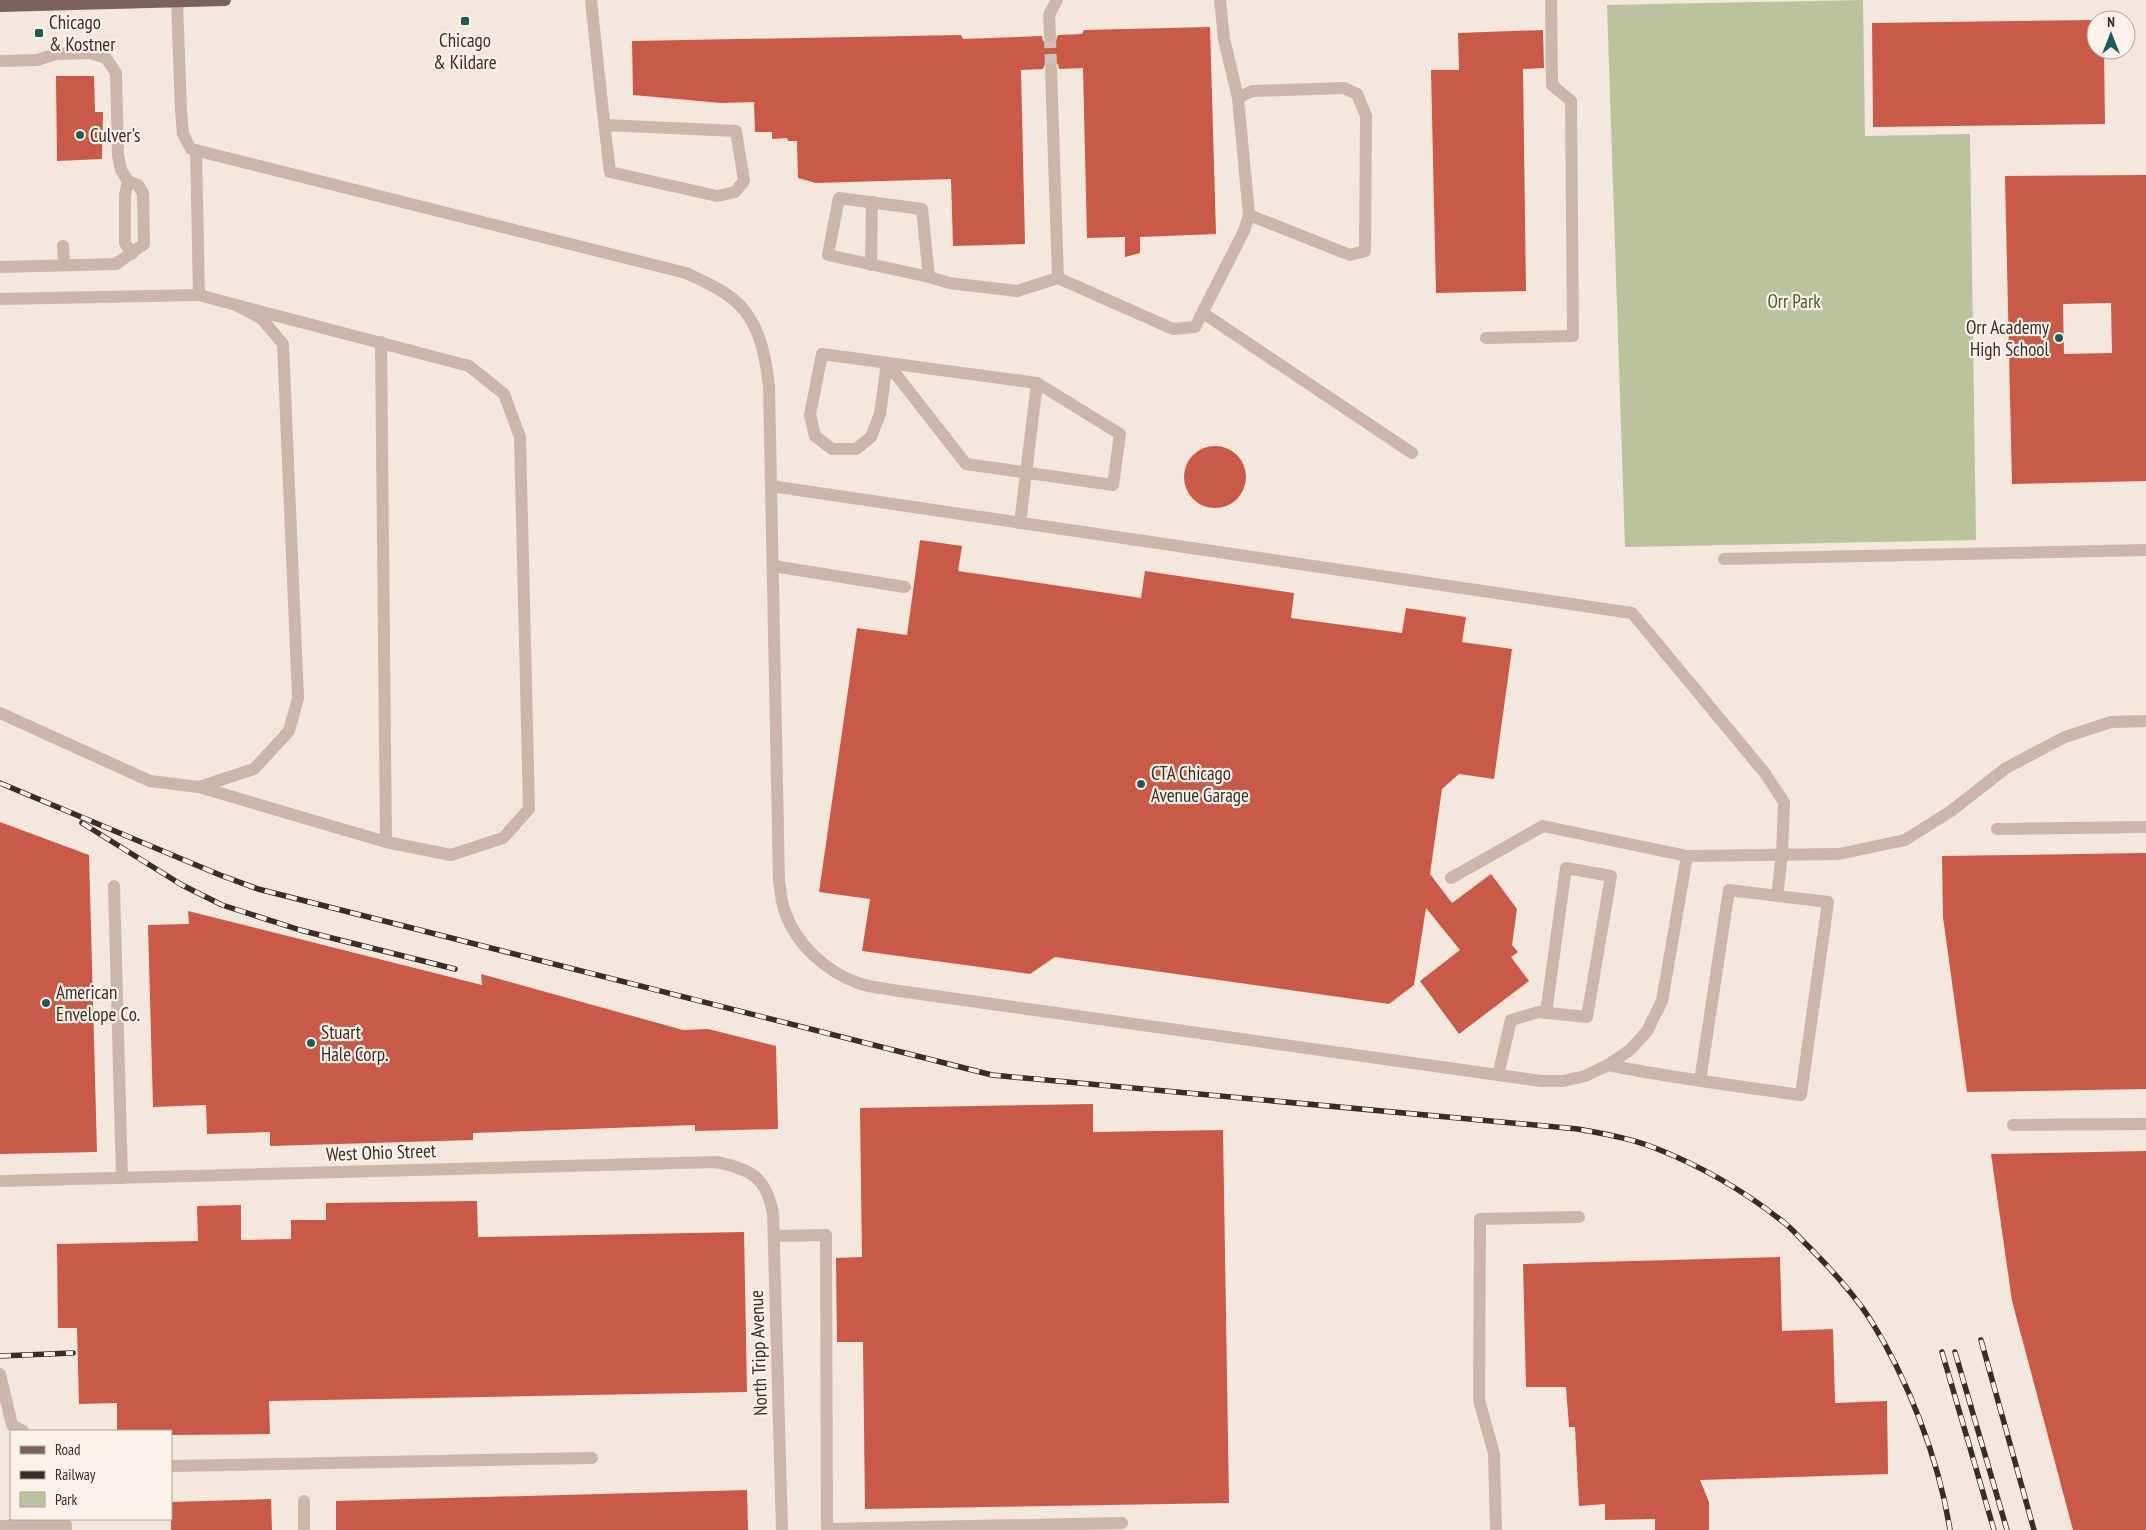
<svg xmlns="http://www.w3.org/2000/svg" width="2146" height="1530" font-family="'PT Sans Narrow',sans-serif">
<rect width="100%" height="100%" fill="#f3e7de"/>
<polygon fill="#bac39d" points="1863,0 1865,136 1970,134 1976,540 1625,547 1607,5"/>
<g fill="#c85a47" fill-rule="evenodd">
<polygon points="2096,20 2096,50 2104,50 2105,124 1873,127 1872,23"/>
<polygon points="1210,27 1216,234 1140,237 1140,253 1125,257 1125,237 1087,238 1083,68 1059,69 1058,64 1051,61 1046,62 1043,69 1021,70 1025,244 953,246 951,179 816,183 798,178 797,141 788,141 787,138 772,139 772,132 755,132 754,102 721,103 633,95 632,41 961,35 963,39 1042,36 1043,41 1050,44 1055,43 1058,35 1082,34 1084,30"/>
<polygon points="1543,30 1544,68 1523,69 1526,291 1436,293 1431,70 1459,70 1458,33"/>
<polygon points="56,76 94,76 95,112 103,112 102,159 57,161"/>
<path d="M2146,175V481L2012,484L2005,176ZM2111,303L2112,353L2064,354L2063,304Z"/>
<circle cx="1215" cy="477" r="31"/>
<polygon points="920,540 962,546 958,571 1141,598 1145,571 1294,593 1291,618 1402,633 1406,608 1466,617 1462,642 1512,649 1494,779 1459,774 1442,789 1430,874 1452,903 1491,874 1517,909 1512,945 1518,952 1511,957 1529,981 1459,1034 1420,981 1460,950 1426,908 1414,985 1389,1004 1055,957 1030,974 862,951 870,899 819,892 857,628 907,635"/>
<polygon points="0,822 89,855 97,1152 0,1154"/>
<polygon points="2146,853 2146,1089 1967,1092 1943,917 1942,856"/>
<polygon points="188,911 482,985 481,974 683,1030 708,1029 776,1046 778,1129 695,1131 695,1125 473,1133 473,1140 270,1146 270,1132 207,1134 206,1105 153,1107 148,925 189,924"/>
<polygon points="1093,1104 1093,1132 1223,1130 1229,1503 865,1509 863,1342 837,1342 836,1258 862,1257 860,1108"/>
<polygon points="2146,1151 2146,1530 2073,1530 2012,1301 1991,1154"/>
<polygon points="477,1201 478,1237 744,1232 747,1392 269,1401 270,1434 171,1435 171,1431 117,1431 117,1403 79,1404 77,1328 58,1328 57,1244 198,1241 197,1206 241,1205 241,1240 291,1239 291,1220 326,1220 326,1203"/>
<polygon points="1780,1257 1782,1331 1833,1329 1835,1403 1887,1401 1888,1474 1700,1480 1709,1502 1709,1530 1655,1530 1655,1519 1605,1520 1605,1504 1579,1506 1575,1427 1569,1427 1566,1387 1526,1387 1523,1264"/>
<polygon points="747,1490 748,1530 336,1530 336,1501"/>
<polygon points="271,1499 272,1530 171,1530 171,1502"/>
</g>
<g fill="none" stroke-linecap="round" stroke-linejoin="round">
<polyline stroke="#cec2ba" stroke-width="12" stroke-dasharray="12 6" stroke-linecap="butt" points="1050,36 1051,69"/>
<g stroke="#ccb6a9" stroke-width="12">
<path d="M591,0C597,57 603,115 610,172L717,196L735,192L744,181L736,131L605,125"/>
<path d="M177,1L181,111L183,134L191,149L686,273C705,282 731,293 744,310C761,331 766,360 769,386L779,882C781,891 781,900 784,909C795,944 827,973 861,984C871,987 882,988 892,990L1541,1081H1563L1585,1076L1608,1065L1630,1050L1647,1031L1662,1001L1687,856"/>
<polyline points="1050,36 1049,15 1057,0"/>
<polyline points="0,61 37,60 56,54 90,53 106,58 116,73 118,155 121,170 128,181 138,185 143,193 144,244 116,264 0,267"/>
<polyline points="1051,69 1058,278"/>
<polyline points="1238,98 1252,91 1344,88 1357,94 1366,116 1365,251 1350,255 1249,215"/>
<polyline points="128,181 125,195 125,243 132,254"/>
<polyline points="63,246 64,265"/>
<polyline points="871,265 872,202"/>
<polyline points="929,277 922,209 839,198 828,255 929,277 949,283 1017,291 1058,278 1173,329 1195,327 1244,231 1249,215 1238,98 1224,39 1220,0"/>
<polyline points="0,299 199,295 196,150"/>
<polyline points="1203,313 1412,453"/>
<polyline points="1486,338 1573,336 1571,101 1552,85 1551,0"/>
<polyline points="381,342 386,842"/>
<polyline points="887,363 880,414 871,437 856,449 832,449 815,436 810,415 822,354 1037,383 1020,523"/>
<polyline points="887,363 966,464 1113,485 1120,434 1037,383"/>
<polyline points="771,486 1632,613 1764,772 1784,802 1782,854 1777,896"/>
<polyline points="1724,559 2146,550"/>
<polyline points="773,566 905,587"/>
<polyline points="0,713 150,781 199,787 254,769 289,731 298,698 283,344 262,319 236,305 199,295"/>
<polyline points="199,787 386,842 451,855 503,838 529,809 520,437 504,394 469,366 236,305"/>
<polyline points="1997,829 2146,827"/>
<polyline points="1451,878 1543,826 1687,856 1839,854 1905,840 1951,811 2006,768 2065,737 2111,722 2146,721"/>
<polyline points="114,886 122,1178"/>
<path d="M1608,1065C1672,1078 1736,1086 1801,1095L1828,902L1729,890L1700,1081"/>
<polyline points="1498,1075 1511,1020 1539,1012 1587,1017 1611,876 1566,868 1546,1013"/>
<polyline points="2013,1125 2146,1124"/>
<path d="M0,1181L716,1162C751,1169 766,1177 773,1213L782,1530"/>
<polyline points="774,1236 826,1235 827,1529 1122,1523"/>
<polyline points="0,1374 12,1425 23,1431"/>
<polyline points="171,1466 592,1458"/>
<polyline points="304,1501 304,1530"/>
<polyline points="0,1526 66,1525 66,1530"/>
<polyline points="1496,1530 1494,1454 1479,1400 1480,1219 1579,1217"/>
</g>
<polyline stroke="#7b625a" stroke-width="12" points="0,6 225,0"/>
<g stroke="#392d29" stroke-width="5.5">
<g id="rail">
<path d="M0,783L220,875L258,889L992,1075L1578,1129C1604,1134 1630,1138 1655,1148C1701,1166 1743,1190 1782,1221C1792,1228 1800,1239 1809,1247C1831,1269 1853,1293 1870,1319C1908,1379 1939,1460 1950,1530"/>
<polyline points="82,823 182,885 222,905 300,930 455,969"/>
<polyline points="1981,1340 2034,1530"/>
<polyline points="1942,1352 1994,1530"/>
<polyline points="1955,1352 2007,1530"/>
<polyline points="0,1356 73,1353"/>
</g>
</g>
<use href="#rail" stroke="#faf2eb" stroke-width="4" stroke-dasharray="11" stroke-linecap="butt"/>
</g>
<g fill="#1e5c5a" stroke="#faf2eb" stroke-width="2">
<rect x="460" y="16" width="10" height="10" rx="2.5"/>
<rect x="34" y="28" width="10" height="10" rx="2.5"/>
<circle cx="80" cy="135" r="5"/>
<circle cx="2059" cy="338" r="5"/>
<circle cx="1141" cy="784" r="5"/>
<circle cx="46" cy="1003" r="5"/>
<circle cx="311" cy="1043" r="5"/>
</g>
<g text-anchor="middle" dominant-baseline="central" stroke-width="4.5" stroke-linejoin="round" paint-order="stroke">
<g font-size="19" fill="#392d29" stroke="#faf2eb" text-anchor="start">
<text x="49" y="22">Chicago<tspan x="49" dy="22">&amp; Kostner</tspan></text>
<text x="465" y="40" text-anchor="middle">Chicago<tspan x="465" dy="22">&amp; Kildare</tspan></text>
<text x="90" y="135">Culver's</text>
<text x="2049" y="327" text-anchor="end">Orr Academy<tspan x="2049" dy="22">High School</tspan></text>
<text x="1151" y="773">CTA Chicago<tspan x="1151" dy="22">Avenue Garage</tspan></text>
<text x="56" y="992">American<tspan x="56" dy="22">Envelope Co.</tspan></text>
<text x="321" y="1032">Stuart<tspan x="321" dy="22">Hale Corp.</tspan></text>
</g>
<g font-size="19" fill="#4c582c" stroke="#faf2eb">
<text x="1794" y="301">Orr Park</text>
</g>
<g font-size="19" fill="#392d29" stroke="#faf2eb">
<text transform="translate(381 1152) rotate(-2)">West Ohio Street</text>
<text transform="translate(758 1353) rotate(-92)">North Tripp Avenue</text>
</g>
</g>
<rect x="10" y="1430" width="162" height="90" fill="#faf2eb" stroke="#ada39d"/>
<rect x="20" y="1446" width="25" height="8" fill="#7b625a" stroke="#ada39d"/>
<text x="55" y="1455" font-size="15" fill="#392d29">Road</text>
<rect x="20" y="1471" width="25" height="8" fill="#392d29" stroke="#ada39d"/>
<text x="55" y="1480" font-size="15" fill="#392d29">Railway</text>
<rect x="20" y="1492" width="25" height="15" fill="#bac39d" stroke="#ada39d"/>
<text x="55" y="1505" font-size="15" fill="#392d29">Park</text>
<g transform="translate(2111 35)"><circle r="24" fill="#faf2eb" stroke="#ada39d"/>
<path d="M0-4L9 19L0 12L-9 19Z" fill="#1e5c5a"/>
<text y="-8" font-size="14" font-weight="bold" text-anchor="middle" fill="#392d29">N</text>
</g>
</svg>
